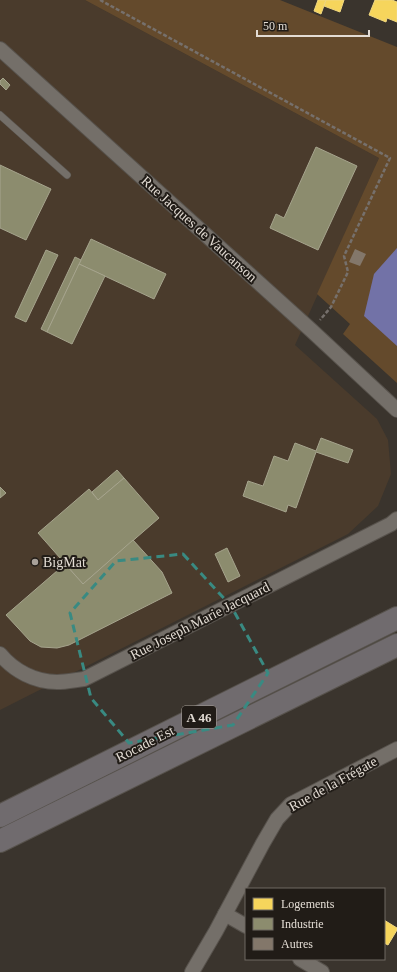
<svg xmlns="http://www.w3.org/2000/svg" width="397" height="972" font-family="'Times New Roman',serif">
<rect width="100%" height="100%" fill="#3a342d"/>
<polygon fill="#4a3b2c" points="0,0 85,0 379,158 295,345 377,419 388,440 391,474 378,506 348,534 0,710"/>
<polygon fill="#644a2c" points="85,0 280,0 397,47 397,383 343,334 350,324 317,294 379,158"/>
<polygon fill="#7272a7" points="397,248 397,346 364,316 374,274"/>
<g fill="#f6d55c" stroke="#f0d780">
<polygon points="318,0 326,0 321,14 314,11"/>
<polygon points="326,0 344,0 340,12 324,6"/>
<polygon points="375,0 392,0 397,2 397,22 387,18 386,22 369,15"/>
<polygon points="384,920 397,928 397,930 388,945 384,943"/>
</g>
<g fill="#8c8c6e" stroke="#a6a48d">
<polygon points="3,78 10,85 6,90 0,84 0,81"/>
<polygon points="316,147 357,166 318,250 270,228 276,214 284,218"/>
<polygon points="0,165 51,189 26,240 0,228"/>
<polygon points="91,239 166,274 154,299 79,264"/>
<polygon points="46,250 58,255 26,322 15,317"/>
<polygon points="75,257 81,260 47,332 41,329"/>
<polygon points="79,264 105,276 72,344 47,332"/>
<polygon points="321,438 353,450 348,463 316,452 296,508 288,505 286,512 243,496 248,481 263,486 274,456 288,461 295,443 316,451"/>
<polygon points="117,470 124,478 98,500 92,492"/>
<polygon points="124,478 159,518 83,584 38,533 89,489 98,500"/>
<polygon points="0,487 6,493 0,498"/>
<polygon points="133,540 162,572 172,593 69,645 57,648 41,647 30,641 6,615 65,564 83,584"/>
<polygon points="227,548 240,576 228,582 215,554"/>
</g>
<polygon fill="#83776a" points="355,249 366,254 360,266 349,262"/>
<g fill="none" stroke-linecap="round" stroke-linejoin="round">
<g stroke="#57524c" stroke-width="8">
<polyline id="lane" points="0,115 67,175"/>
</g>
<g stroke="#57524c" stroke-width="16">
<g id="street">
<polyline points="0,49 311,330 397,410"/>
<path d="M0,654C14,671 35,682 57,682C66,682 75,680 84,679L391,524L397,519"/>
<polyline points="225,914 246,926"/>
<polyline points="300,959 322,972"/>
<polyline points="192,972 216,931 263,843 277,819 291,804 397,749"/>
</g>
</g>
<g stroke="#57524c" stroke-width="24">
<g id="highway">
<polyline points="0,816 397,618"/>
<polyline points="0,841 397,645"/>
</g>
</g>
<polyline stroke="#76706c" stroke-width="2.5" stroke-dasharray="4 2" stroke-linecap="butt" points="100,0 390,158 344,256 348,272 331,307 320,320"/>
<use href="#lane" stroke="#746f69" stroke-width="7"/>
<use href="#street" stroke="#746f69" stroke-width="14"/>
<use href="#highway" stroke="#706b6e" stroke-width="22"/>
</g>
<path fill="none" stroke="#398a82" stroke-width="3" stroke-dasharray="8 5" stroke-linejoin="round" d="M183,554L231,606L268,673L233,725L129,743L91,698L70,613L116,561Z"/>
<circle fill="#a8a19a" stroke="#211c17" stroke-width="1.5" cx="35" cy="562" r="4"/>
<g text-anchor="middle" dominant-baseline="central" stroke-width="4" stroke-linejoin="round" paint-order="stroke">
<rect fill="#211c17" stroke="#a9a29b" stroke-width="1" x="182" y="706" width="34" height="22" rx="3"/>
<g font-size="13" font-weight="bold" fill="#e3dcd4">
<text x="199" y="717">A 46</text>
</g>
<g font-size="14" fill="#e3dcd4" stroke="#211c17">
<text transform="translate(199 229) rotate(42)">Rue Jacques de Vaucanson</text>
<text transform="translate(200 621) rotate(-27)">Rue Joseph Marie Jacquard</text>
<text transform="translate(145 744) rotate(-27)">Rocade Est</text>
<text transform="translate(333 784) rotate(-29)">Rue de la Frégate</text>
</g>
<g font-size="14" fill="#e3dcd4" stroke="#211c17" text-anchor="start">
<text x="43" y="562">BigMat</text>
</g>
</g>
<rect x="245" y="888" width="140" height="72" fill="#211c17" stroke="#6f6963"/>
<rect x="253" y="898" width="20" height="12" fill="#f6d55c" stroke="#6f6963"/>
<text x="281" y="908" font-size="12" fill="#e3dcd4">Logements</text>
<rect x="253" y="918" width="20" height="12" fill="#8c8c6e" stroke="#6f6963"/>
<text x="281" y="928" font-size="12" fill="#e3dcd4">Industrie</text>
<rect x="253" y="938" width="20" height="12" fill="#83776a" stroke="#6f6963"/>
<text x="281" y="948" font-size="12" fill="#e3dcd4">Autres</text>
<path d="M257 30v6h112v-6" fill="none" stroke="#e3dcd4" stroke-width="2"/>
<text x="263" y="30" font-size="12" fill="#e3dcd4" stroke="#211c17" stroke-width="3" paint-order="stroke">50 m</text>
</svg>
